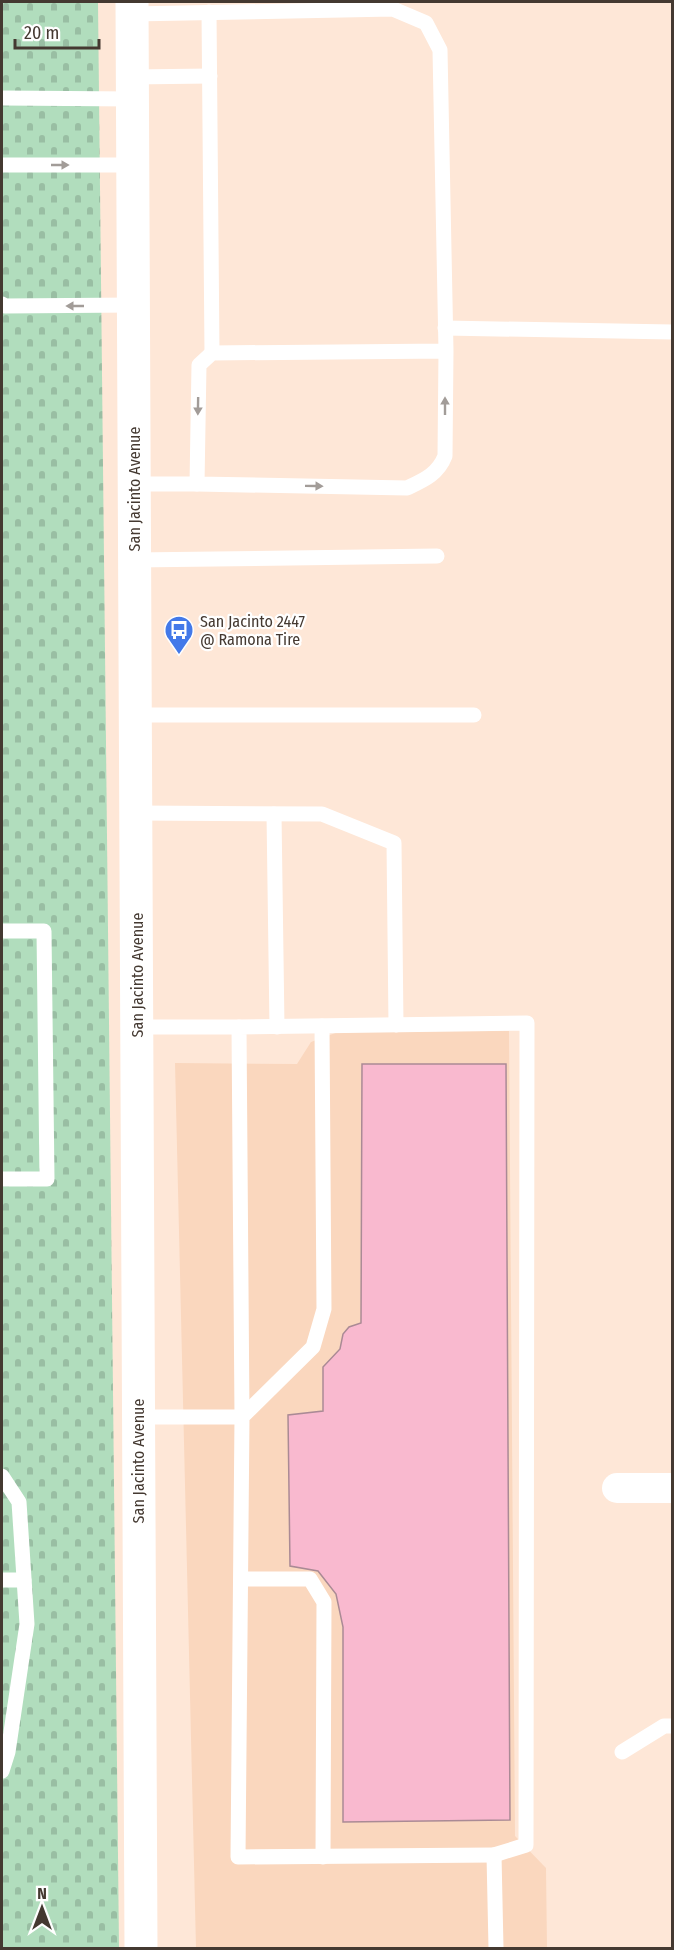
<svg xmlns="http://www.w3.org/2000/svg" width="674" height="1950" font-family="'Fira Sans Condensed',sans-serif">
<defs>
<pattern id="cemetery-stones" width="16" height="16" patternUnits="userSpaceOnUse" patternTransform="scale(1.5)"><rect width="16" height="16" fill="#b1ddbd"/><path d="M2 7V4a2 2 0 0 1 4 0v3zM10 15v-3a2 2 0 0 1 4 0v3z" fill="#99bea3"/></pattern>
</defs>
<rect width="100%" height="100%" fill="#fee7d7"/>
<polygon fill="#fad7be" points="509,1031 515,1836 546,1868 547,1948 196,1948 175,1063 297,1064 311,1042 338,1032"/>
<polygon fill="url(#cemetery-stones)" points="2,2 98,2 119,1948 2,1948"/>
<polygon fill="#f9b9cf" stroke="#aa8a95" stroke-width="1.5" points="362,1064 506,1064 510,1820 343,1822 343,1627 336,1594 318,1571 290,1566 288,1415 323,1411 323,1367 340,1349 343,1334 349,1327 361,1323"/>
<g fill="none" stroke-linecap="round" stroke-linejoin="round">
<g stroke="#fff" stroke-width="15">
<polyline points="209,12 212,353"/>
<path d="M132,14L393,9L426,23L440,50L446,351L212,353L199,365L197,484L407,488C424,480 438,474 445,456L446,351"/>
<polyline points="132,77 210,76"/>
<polyline points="2,98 132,99"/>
<polyline points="2,165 133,165"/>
<polyline points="2,304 5,306 133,305"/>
<polyline points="445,328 672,332"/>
<polyline points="134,484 197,484"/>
<polyline points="134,560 437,556"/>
<polyline points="135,715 474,715"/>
<polyline points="137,813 322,814 394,843 396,1025"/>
<polyline points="274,814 277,1027"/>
<polyline points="2,931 44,931 47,1179 2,1179"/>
<polyline points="322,1026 324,1309 313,1347 242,1417 238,1857 494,1855"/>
<polyline points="137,1027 239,1027"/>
<polyline points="138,1417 242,1417 239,1027 527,1023 526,1845 494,1855 496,1948"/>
<polyline points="2,1476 19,1502 27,1624 8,1752 2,1771"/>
<polyline points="241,1579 310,1579 324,1602 323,1857"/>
<polyline points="2,1580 24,1580"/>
<polyline points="622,1752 664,1726 672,1726"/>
</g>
<polyline stroke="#fff" stroke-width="30" points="617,1488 672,1488"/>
<polyline stroke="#fff" stroke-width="33" points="132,2 141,1948"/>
</g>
<defs><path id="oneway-solid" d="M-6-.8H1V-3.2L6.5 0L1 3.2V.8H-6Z" transform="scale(1.5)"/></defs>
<g fill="#a29c98">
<use href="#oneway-solid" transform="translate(60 165)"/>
<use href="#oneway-solid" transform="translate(75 306) rotate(180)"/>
<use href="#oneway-solid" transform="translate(198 406) rotate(91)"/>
<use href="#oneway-solid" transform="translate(445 406) rotate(-90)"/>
<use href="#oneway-solid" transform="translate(314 486) rotate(1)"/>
</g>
<defs>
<g id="bus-pin" transform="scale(1.5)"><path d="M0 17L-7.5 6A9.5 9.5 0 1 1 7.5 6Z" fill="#4379e9" stroke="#fff"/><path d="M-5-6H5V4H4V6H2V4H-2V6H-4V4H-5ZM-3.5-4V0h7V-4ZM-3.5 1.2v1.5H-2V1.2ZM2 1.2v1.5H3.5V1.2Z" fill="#fff"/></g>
</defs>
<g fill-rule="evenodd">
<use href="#bus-pin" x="179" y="630"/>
</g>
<g text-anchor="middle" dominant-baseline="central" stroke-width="4.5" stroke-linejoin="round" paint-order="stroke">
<g font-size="16" fill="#443931" stroke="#fff">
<text transform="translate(134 489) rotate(-90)">San Jacinto Avenue</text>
<text transform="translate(137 975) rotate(-90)">San Jacinto Avenue</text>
<text transform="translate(138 1461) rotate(-90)">San Jacinto Avenue</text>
</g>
<g font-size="16" fill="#443931" stroke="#fff" text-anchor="start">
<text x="200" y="621">San Jacinto 2447<tspan x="200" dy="18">@ Ramona Tire</tspan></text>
</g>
</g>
<rect width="674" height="1950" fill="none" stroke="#443931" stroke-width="6"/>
<g transform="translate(42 1908)" stroke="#ffffff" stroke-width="4.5" paint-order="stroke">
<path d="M0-4.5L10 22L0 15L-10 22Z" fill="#443931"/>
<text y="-9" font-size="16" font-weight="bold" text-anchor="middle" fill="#443931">N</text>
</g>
<path d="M15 39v9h84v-9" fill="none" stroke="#443931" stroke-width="3"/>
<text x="24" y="39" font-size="18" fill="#443931" stroke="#ffffff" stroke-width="4.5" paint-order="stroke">20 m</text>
</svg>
